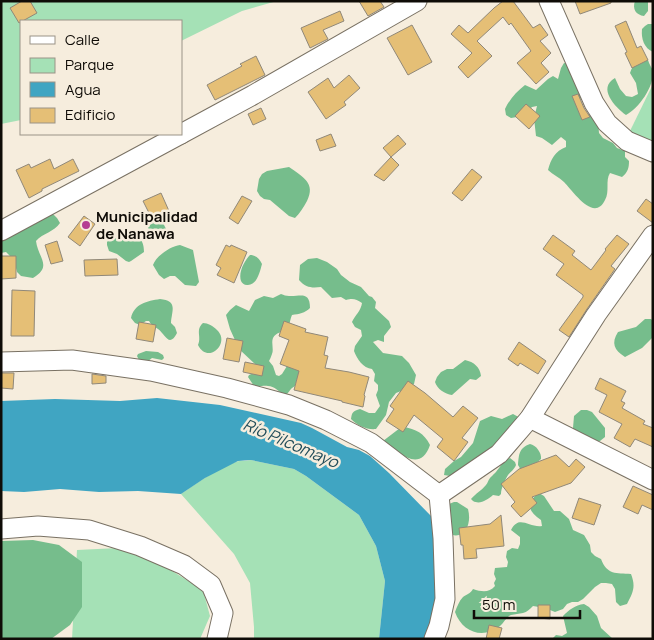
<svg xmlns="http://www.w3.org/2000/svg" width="654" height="640" font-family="Manrope,sans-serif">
<rect width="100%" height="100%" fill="#f6eddd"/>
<g fill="#a5e1b6">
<polygon points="1,1 277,1 242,11 181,41 181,21 21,21 21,120 1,124"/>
<polygon points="653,84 653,141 629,133"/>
<path d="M251,460L294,469L306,476L359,515L376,546L385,581L379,639H254V627L250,583L234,554L181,494C196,484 222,465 239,461C242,461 247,461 251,460Z"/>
<polygon points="118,548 164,566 203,590 210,616 200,639 72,639 77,550"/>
</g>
<g fill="#76bd8c">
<path d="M635,1H648V11L644,16C636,15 632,9 635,1Z"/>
<path d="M648,24H653V52C644,48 641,39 642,29L645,26Z"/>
<path d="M648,60C649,64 652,68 653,71C654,87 639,108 626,115C615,107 597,88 615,78L620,89L626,96L632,97L638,94L636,83L630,73C633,63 638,62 648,60Z"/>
<path d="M564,63L570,64L585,91L579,101L583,112L593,117L598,121L599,133L603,138L613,143L617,148L625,151V157L629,161C629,168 628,172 622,177L610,173C605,181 610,191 605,200C594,223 573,191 564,182C559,177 553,175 548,170C551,159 555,151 566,147V141L561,137L552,145L542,138L536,136L534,118L537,106L532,107L523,116L511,118L506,115L505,109C509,100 517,91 525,85L536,90L548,79L553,76L558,79L561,68Z"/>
<path d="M289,167C303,177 316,183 307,201C303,208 300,213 295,218L289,216L270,200L264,199L260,196L257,191L259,179L262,174L267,171Z"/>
<path d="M52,213L57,218L60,223C54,232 43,233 36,241C38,258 53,266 33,278L21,276L17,272L14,260L6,252L1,253V225Z"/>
<path d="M154,221H161C177,239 153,248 148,227Z"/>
<path d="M127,232C138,237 144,238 144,252L131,261L129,262L126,261L117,254L109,251L107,245V242L111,238L114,239L121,234Z"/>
<path d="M180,245L193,250L199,282L196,286L185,285L175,276H170L164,279L159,275L153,265C156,256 171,246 180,245Z"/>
<path d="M250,255C256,255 260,259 262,264C260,271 257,286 247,285C244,285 242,283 241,281C238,272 245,260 250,255Z"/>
<path d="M317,258L327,262L337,269L341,275L350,282L361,287L369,296L372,297L376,302L375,308L389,321L391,327L384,336V342L378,340L373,342L383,353L402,356L409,363L416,375L414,384L409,388L396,393L389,402L386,415L376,429C367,430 358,426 351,419C352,412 353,411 360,409L369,413H375L380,406L376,395L378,390V385L374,381L375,374L372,369C363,368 357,359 354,351L355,346L362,336L361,330L355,327L352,322C355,315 361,311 362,303C356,299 353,298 346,300L341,297L332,298L321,287C312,288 306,288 299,280L300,265L308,259Z"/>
<path d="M281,294C284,295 286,296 289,296C299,297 310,290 310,308C305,313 299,314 292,315C290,319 290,326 286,329C282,333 276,332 273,338C271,343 274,349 272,354C271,357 270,359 269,361L273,366L276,375L279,376L282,374L287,366H301L295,386C288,390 290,393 284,396C280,392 274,386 268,386C264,385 260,387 254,386L248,377L249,375L258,371V367L239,349L230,329L226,315L230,310L236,305L249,311L255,300L264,296L273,298Z"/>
<path d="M160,299C178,301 172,310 171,323L175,327L177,333C169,348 166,335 158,329C154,326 152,326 149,321H146L140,325L135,323L131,318C134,304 147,301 160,299Z"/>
<path d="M645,319H651L653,321V337L642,348L625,357C614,350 611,343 618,332L636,327Z"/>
<path d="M203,323C208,323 213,326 217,330C231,343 208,365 198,345C202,337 195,330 203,323Z"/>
<polygon points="146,351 158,352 163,355 164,358 162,360 152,358 147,362 139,360 137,356 138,354"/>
<path d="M465,360C474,362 480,367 481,376L476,380L470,379L452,395C445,394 437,389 435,382L437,377L441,372L447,369H453Z"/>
<polygon points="581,410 587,410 592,412 605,428 605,437 600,441 594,442 574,431 573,428 574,416"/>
<polygon points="513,414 524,420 462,474 450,476 444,475 445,469 454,461 461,457 473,443 480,421 491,416 502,419"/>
<path d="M403,427C416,429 424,433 430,445C420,474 398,452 383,441L400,428Z"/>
<path d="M530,444C536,445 542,453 541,459L534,465L521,470L518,465C519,454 519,448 530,444Z"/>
<path d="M510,458L515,462L516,465C514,470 511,471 508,475C505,480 501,488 501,494L499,496L493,495C487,500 480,505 473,501L471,499C476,493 481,491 486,485C488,483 488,480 490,478C491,477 495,473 496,472C500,467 503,461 510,458Z"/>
<path d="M539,493L544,496L554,511H560L569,519L573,530L584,535L590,545L591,552L595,556L601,559C607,575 616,573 631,574C636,587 633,592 627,604L620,606L616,602L615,589L612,584L606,583H601L595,587L583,599L578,602H572L567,604L563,609L555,612L545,608L533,606C530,609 527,612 523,613C519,614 515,614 511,615C506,617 504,623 500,626C483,640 462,632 455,612C457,607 459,601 463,597C467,594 470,594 473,589C482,592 489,593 495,586L494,583L496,579L494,574L495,568L507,567L508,562L506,557L507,551L512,548L518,549L520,544V537L511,530C519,514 529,528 542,526L541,520C528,511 525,503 539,493Z"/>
<path d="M454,502H457L468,509C472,524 465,542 447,533L449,504Z"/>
<polygon points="33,540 59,545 82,562 82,607 70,625 51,639 1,639 1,541"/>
<path d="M584,604L589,607L597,616L601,628L613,639H552L556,635L562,636L567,633L563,616C569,610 575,605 584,604Z"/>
</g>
<polygon fill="#40a5c2" points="157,398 220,405 301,423 312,428 347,447 359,450 370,456 389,473 431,516 440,578 433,613 425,639 379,639 385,581 376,546 359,515 306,476 294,469 251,460 238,461 205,478 181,494 138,491 99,492 60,489 24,492 1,491 1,401 55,399 120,401"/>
<g fill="#e5bf76" stroke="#908879">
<polygon points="22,1 30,1 37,13 19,23 10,8"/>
<polygon points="359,1 380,1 384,7 368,16"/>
<polygon points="503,1 513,1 533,28 540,24 548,35 540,41 551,53 541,63 549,72 536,84 517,63 531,51 511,23 509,25 503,17 477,41 492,56 468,78 458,67 472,53 451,34 459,25 468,33 494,8"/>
<polygon points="575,1 611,1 611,3 580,14"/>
<polygon points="340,11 344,21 323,30 328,39 310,48 301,28"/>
<polygon points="626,21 637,48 641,46 648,60 632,68 625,53 627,52 615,26"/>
<polygon points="412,25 432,62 408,75 387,38"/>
<polygon points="256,56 265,75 215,100 207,85 242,66 240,64"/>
<polygon points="349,75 360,88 344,102 346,105 326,119 308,92 328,78 334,88"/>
<polygon points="578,94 584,108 590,117 582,120 572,96"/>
<polygon points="526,104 540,116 529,129 515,116"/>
<polygon points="261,108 266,119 253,125 248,114"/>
<polygon points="331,134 336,146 320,151 316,140"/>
<polygon points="398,135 406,144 391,157 383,148"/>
<polygon points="391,157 399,165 384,181 374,175"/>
<polygon points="50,159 54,169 73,159 79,171 42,189 42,191 29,198 16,170 29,164 31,168"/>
<polygon points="472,169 482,177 462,201 452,193"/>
<polygon points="161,193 169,211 152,219 143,201"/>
<polygon points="242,196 252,201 238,224 229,218"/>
<polygon points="646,199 653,204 653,223 637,211"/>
<polygon points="84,216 95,224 80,246 68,237"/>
<polygon points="553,235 575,251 572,255 591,270 606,250 605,249 617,235 629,244 611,266 615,269 587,309 569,337 559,330 583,297 583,295 556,275 564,264 543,249"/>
<polygon points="57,241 63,261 51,264 45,245"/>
<polygon points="226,245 230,247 231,245 247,252 234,283 217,275 221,268 216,265"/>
<polygon points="1,256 16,256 16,278 1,279"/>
<polygon points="117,259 118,275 85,276 84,260"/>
<polygon points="12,290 35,291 34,336 11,336"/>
<polygon points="284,321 306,329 305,332 328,337 324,355 328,356 325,368 349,372 369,377 364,395 365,396 363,407 342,402 342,401 294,390 299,371 280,364 289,340 279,336"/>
<polygon points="139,322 156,325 153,342 136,339"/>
<polygon points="227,338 243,341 239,362 223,359"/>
<polygon points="519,342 546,361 538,374 520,363 518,366 508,359"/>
<polygon points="245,362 264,366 262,376 243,372"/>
<polygon points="1,373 14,373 13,389 1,388"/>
<polygon points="92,374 106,376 106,383 92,384"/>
<polygon points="600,378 626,391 621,401 625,403 622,408 645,421 643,424 653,428 653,447 635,439 630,447 614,438 622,424 599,412 607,395 595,389"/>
<polygon points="408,381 425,393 453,417 463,406 478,418 462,438 468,442 454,461 437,447 443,439 414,415 403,432 386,421 394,409 390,406"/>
<polygon points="556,455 569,467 576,459 585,467 571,483 532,497 537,503 521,517 511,506 515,502 501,484 519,469"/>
<polygon points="633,486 653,495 653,510 642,505 638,514 623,507"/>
<polygon points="579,498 601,505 594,525 572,518"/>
<polygon points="501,515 504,546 476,549 477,558 464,559 463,545 461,545 459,528 490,524"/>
<polygon points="538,605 550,605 550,619 538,618"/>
<polygon points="489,625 502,628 499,639 486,639"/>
</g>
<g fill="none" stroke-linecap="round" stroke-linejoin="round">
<g stroke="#797163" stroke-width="21">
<g id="minor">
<polyline points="549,1 594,103 607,123 627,141 653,152"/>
<polyline points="181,134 253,95 417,1"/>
<polyline points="1,231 181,134"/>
<polyline points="1,362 72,360 151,371 227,388 289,405 326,420 371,443 439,495 443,538 445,599 439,626 434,639"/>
<polyline points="530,418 653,480"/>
<polyline points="439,495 499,454 530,418 596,315 653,235"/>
<polyline points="1,529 38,526 89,530 140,546 184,565 211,585 223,613 217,639"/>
</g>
</g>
<use href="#minor" stroke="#fff" stroke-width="19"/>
</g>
<circle fill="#b53e93" stroke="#f6eddd" stroke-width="2" cx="86" cy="225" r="5"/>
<g text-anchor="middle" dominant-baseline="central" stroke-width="5" stroke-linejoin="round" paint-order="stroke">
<g font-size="15" font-weight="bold" fill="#0f0c07" stroke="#f6eddd" text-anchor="start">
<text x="96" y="216">Municipalidad<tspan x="96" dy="17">de Nanawa</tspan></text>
</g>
<g font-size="16" font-style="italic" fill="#214c59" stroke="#f6eddd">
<text transform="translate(291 443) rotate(23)">Río Pilcomayo</text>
</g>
</g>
<rect width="654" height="640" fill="none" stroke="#0f0c07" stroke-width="5"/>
<rect x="20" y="20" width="162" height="115" fill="#f6eddd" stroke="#9a9387"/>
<rect x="30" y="36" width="25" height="8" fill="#ffffff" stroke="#9a9387"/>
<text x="65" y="45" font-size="15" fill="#0f0c07">Calle</text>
<rect x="30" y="58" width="25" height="15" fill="#a5e1b6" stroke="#9a9387"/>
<text x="65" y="70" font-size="15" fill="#0f0c07">Parque</text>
<rect x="30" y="82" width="25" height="15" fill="#40a5c2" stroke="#9a9387"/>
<text x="65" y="95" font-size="15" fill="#0f0c07">Agua</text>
<rect x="30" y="108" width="25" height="15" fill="#e5bf76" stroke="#9a9387"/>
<text x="65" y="120" font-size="15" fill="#0f0c07">Edificio</text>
<path d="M474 610v8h106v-8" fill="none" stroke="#0f0c07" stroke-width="2.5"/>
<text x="482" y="610" font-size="15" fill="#0f0c07" stroke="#f6eddd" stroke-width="4" paint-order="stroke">50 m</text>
</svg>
